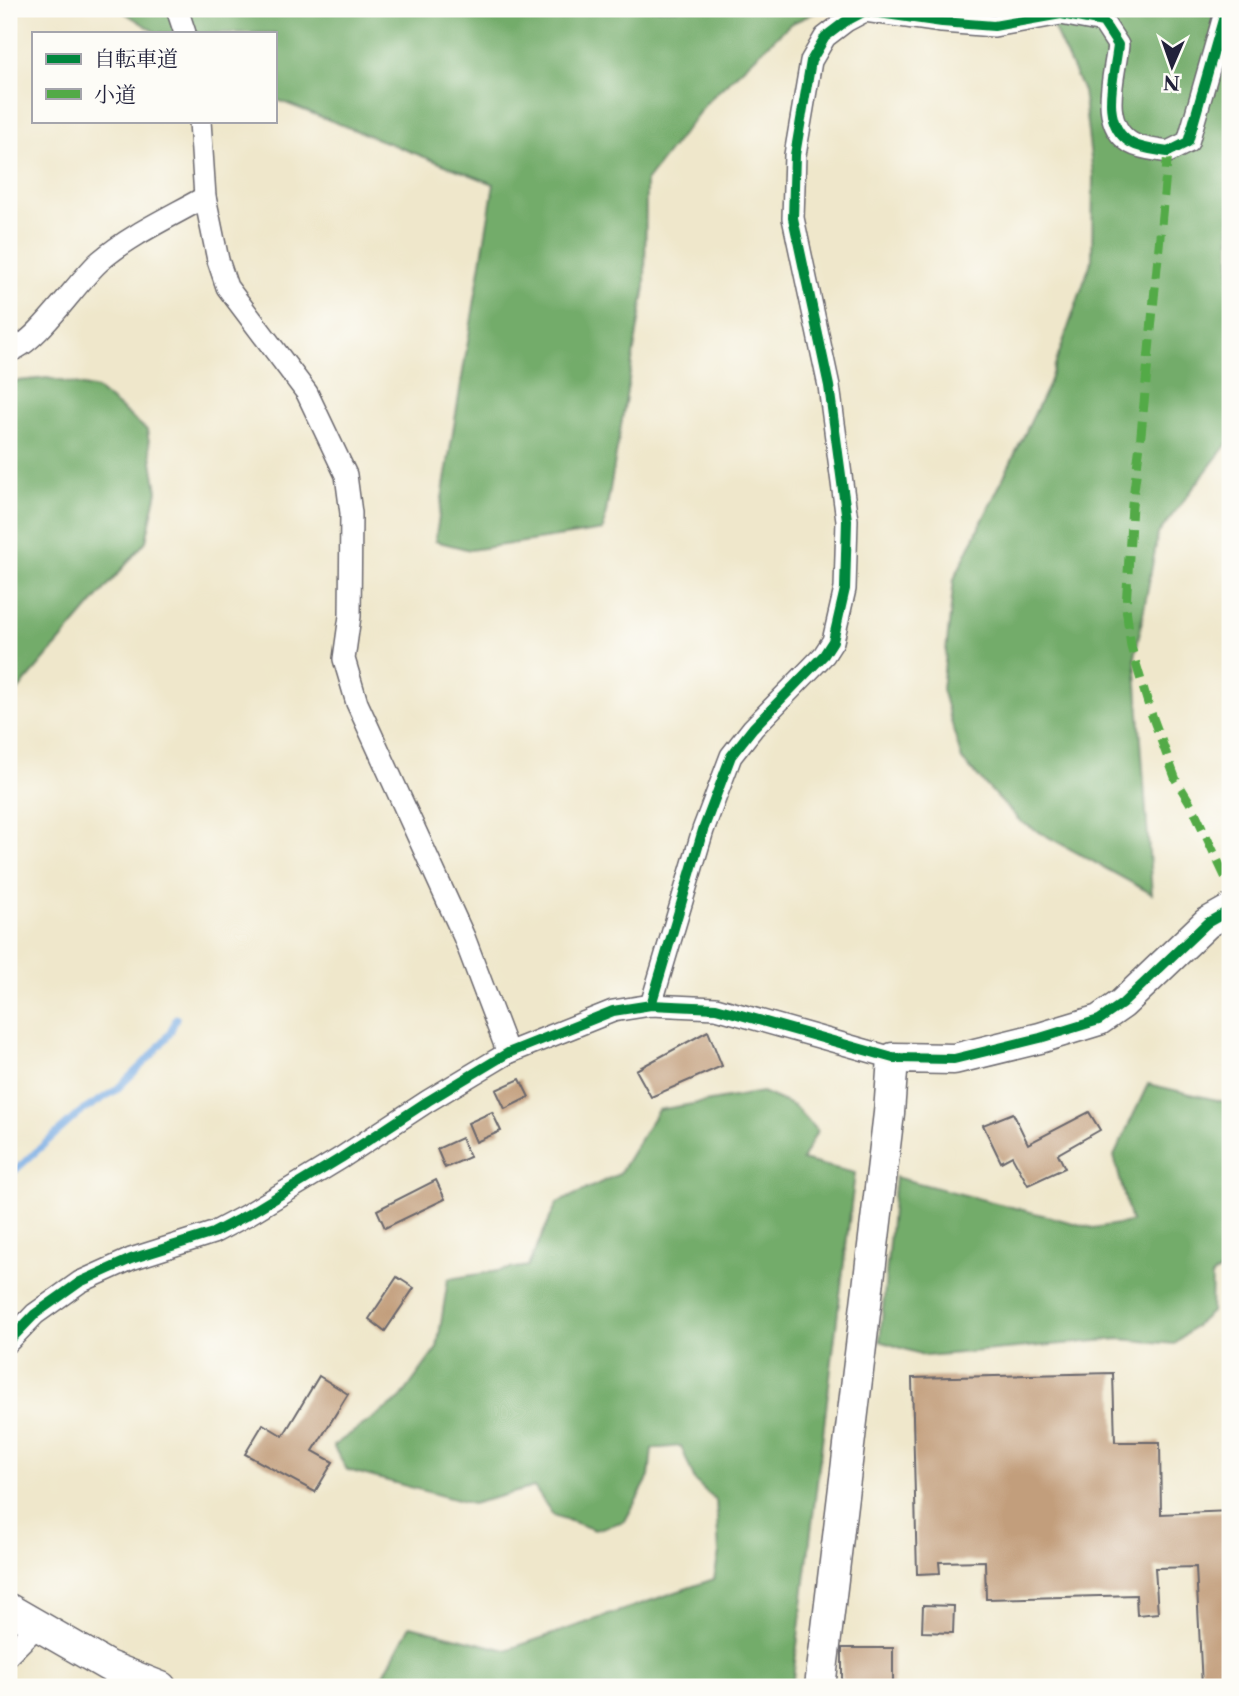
<svg xmlns="http://www.w3.org/2000/svg" width="1239" height="1696" font-family="'Libre Caslon Text','Noto Serif JP',serif">
<rect width="100%" height="100%" fill="#fdfcf7"/>
<filter id="ink" filterUnits="userSpaceOnUse"><feTurbulence type="fractalNoise" baseFrequency=".0143" numOctaves="2"/><feDisplacementMap in="SourceGraphic" scale="14" xChannelSelector="R" yChannelSelector="G"/><feConvolveMatrix kernelMatrix="1 2 1 2 8 2 1 2 1" color-interpolation-filters="sRGB"/></filter>
<filter id="wash" filterUnits="userSpaceOnUse"><feTurbulence type="fractalNoise" baseFrequency=".00686" numOctaves="4" result="noise"/><feDisplacementMap in="SourceGraphic" scale="28" xChannelSelector="R" yChannelSelector="G"/><feGaussianBlur stdDeviation="1.57" result="paint"/><feColorMatrix in="noise" values="0 0 0 0 0 0 0 0 0 0 0 0 0 0 0 0 0 1.4 0 .05"/><feComposite in="paint" operator="in"/></filter>
<g filter="url(#wash)">
<rect width="100%" height="100%" fill="#efe7cb"/>
<g fill="#73ac6a" stroke="#4a6752" stroke-width="2">
<polygon points="119,9 823,9 790,24 708,101 646,181 645,287 603,530 470,550 435,541 494,184 275,99 275,33 157,33"/>
<polygon points="1035,9 1230,9 1230,440 1158,534 1135,657 1152,894 1021,822 962,760 942,689 954,579 1047,388 1092,259 1093,175 1083,91 1053,27"/>
<polygon points="47,378 97,389 147,430 157,491 146,541 9,701 9,382"/>
<polygon points="1148,1084 1230,1103 1230,1266 1212,1275 1211,1312 1175,1344 1120,1339 926,1356 880,1341 895,1177 1093,1228 1131,1222 1114,1156"/>
<polygon points="762,1092 794,1106 817,1131 802,1160 855,1173 792,1687 377,1687 410,1626 506,1650 714,1579 719,1553 716,1501 695,1481 681,1446 652,1449 649,1477 625,1521 595,1530 553,1515 534,1487 472,1504 347,1470 333,1446 400,1399 437,1348 448,1279 528,1266 557,1203 619,1174 658,1110"/>
</g>
<g fill="none" stroke-linecap="round" stroke-linejoin="round">
<polyline stroke="#76aae3" stroke-width="7" points="9,1176 79,1113 116,1090 152,1055 170,1033 176,1018"/>
</g>
<g id="blocks">
<g fill="#c29e7c">
<polygon points="708,1031 722,1066 651,1097 636,1070"/>
<polygon points="520,1079 529,1097 505,1109 496,1090"/>
<polygon points="492,1112 501,1131 476,1142 468,1123"/>
<polygon points="1089,1112 1100,1130 1058,1154 1065,1168 1028,1185 1012,1156 1001,1162 983,1125 1013,1113 1028,1144"/>
<polygon points="461,1138 470,1157 445,1168 437,1149"/>
<polygon points="436,1180 445,1199 385,1228 377,1210"/>
<polygon points="397,1277 414,1288 385,1331 369,1319"/>
<polygon points="1113,1373 1115,1442 1160,1442 1161,1514 1230,1511 1230,1687 1202,1687 1196,1567 1155,1568 1158,1613 1137,1615 1136,1595 986,1599 985,1561 939,1562 940,1573 917,1574 912,1378"/>
<polygon points="319,1376 348,1394 313,1451 333,1462 315,1492 245,1454 263,1424 283,1436"/>
<polygon points="923,1605 954,1606 953,1633 922,1632"/>
<rect x="842" y="1648" width="51" height="39"/>
</g>
</g>
</g>
<g filter="url(#ink)">
<use href="#blocks" fill-opacity="0" stroke="#6a676d" stroke-width="2"/>
<g fill="none" stroke-linecap="round" stroke-linejoin="round">
<g stroke="#6a676d" stroke-width="24">
<g id="street">
<polyline points="177,9 185,33"/>
<polyline points="200,121 205,197 218,260 227,287 307,393 346,475 351,513 350,616 344,659 357,703 464,937 508,1053"/>
<path d="M9,351C35,346 77,281 100,261C130,235 170,217 205,197"/>
<path d="M651,1005L703,830L731,756L753,728L824,655L833,641L845,589L847,520L829,386L793,218L795,155L811,61L825,37L846,21L865,11L942,22L994,26L1061,14L1103,22L1118,45C1115,76 1098,123 1131,143C1141,149 1157,150 1168,152L1188,142L1226,9"/>
<polyline points="9,1341 35,1314 80,1282 131,1259 213,1233 247,1215 341,1158 428,1101 508,1053 613,1011 651,1005 716,1008 893,1058"/>
<polyline points="9,1654 36,1627"/>
</g>
</g>
<g stroke="#6a676d" stroke-width="33">
<g id="secondary">
<polyline points="9,1609 108,1666 161,1687"/>
<polyline points="820,1687 889,1113 893,1058 954,1059 1040,1038 1099,1020 1122,1004 1207,923 1230,910"/>
</g>
</g>
<use href="#street" stroke="#fff" stroke-width="21"/>
<use href="#secondary" stroke="#fff" stroke-width="30"/>
<polyline stroke="#53aa46" stroke-width="9" stroke-dasharray="18 9" stroke-linecap="butt" points="1168,152 1140,445 1132,505 1126,607 1131,647 1150,710 1176,780 1192,806 1230,887"/>
<g stroke="#fdfcf7" stroke-width="15">
<g id="cycleway">
<path d="M651,1005L703,830L731,756L753,728L824,655L833,641L845,589L847,520L829,386L793,218L795,155L811,61L825,37L846,21L865,11L942,22L994,26L1061,14L1103,22L1118,45C1115,76 1098,123 1131,143C1141,149 1157,150 1168,152L1188,142L1226,9"/>
<polyline points="9,1341 35,1314 80,1282 131,1259 213,1233 247,1215 341,1158 428,1101 508,1053 613,1011 651,1005 716,1008 893,1058 954,1059 1040,1038 1099,1020 1122,1004 1207,923 1230,910"/>
</g>
</g>
<use href="#cycleway" stroke="#00873e" stroke-width="10"/>
</g>
</g>
<rect width="1239" height="1696" fill="none" stroke="#fdfcf7" stroke-width="35"/>
<rect x="32" y="32" width="245" height="91" fill="#fdfcf7" stroke="#a5a5ac" stroke-width="2"/>
<rect x="46" y="54" width="35" height="10" fill="#00873e" stroke="#a5a5ac" stroke-width="2"/>
<text x="94" y="66" font-size="21" fill="#22223b">自転車道</text>
<rect x="46" y="89" width="35" height="10" fill="#53aa46" stroke="#a5a5ac" stroke-width="2"/>
<text x="94" y="102" font-size="21" fill="#22223b">小道</text>
<g transform="translate(1172 66) rotate(182)" stroke="#fdfcf7" stroke-width="5" paint-order="stroke">
<path d="M0-5L12 26L0 18L-12 26Z" fill="#22223b"/>
<text y="-10" font-size="19" font-weight="bold" text-anchor="middle" fill="#22223b">N</text>
</g>
</svg>
